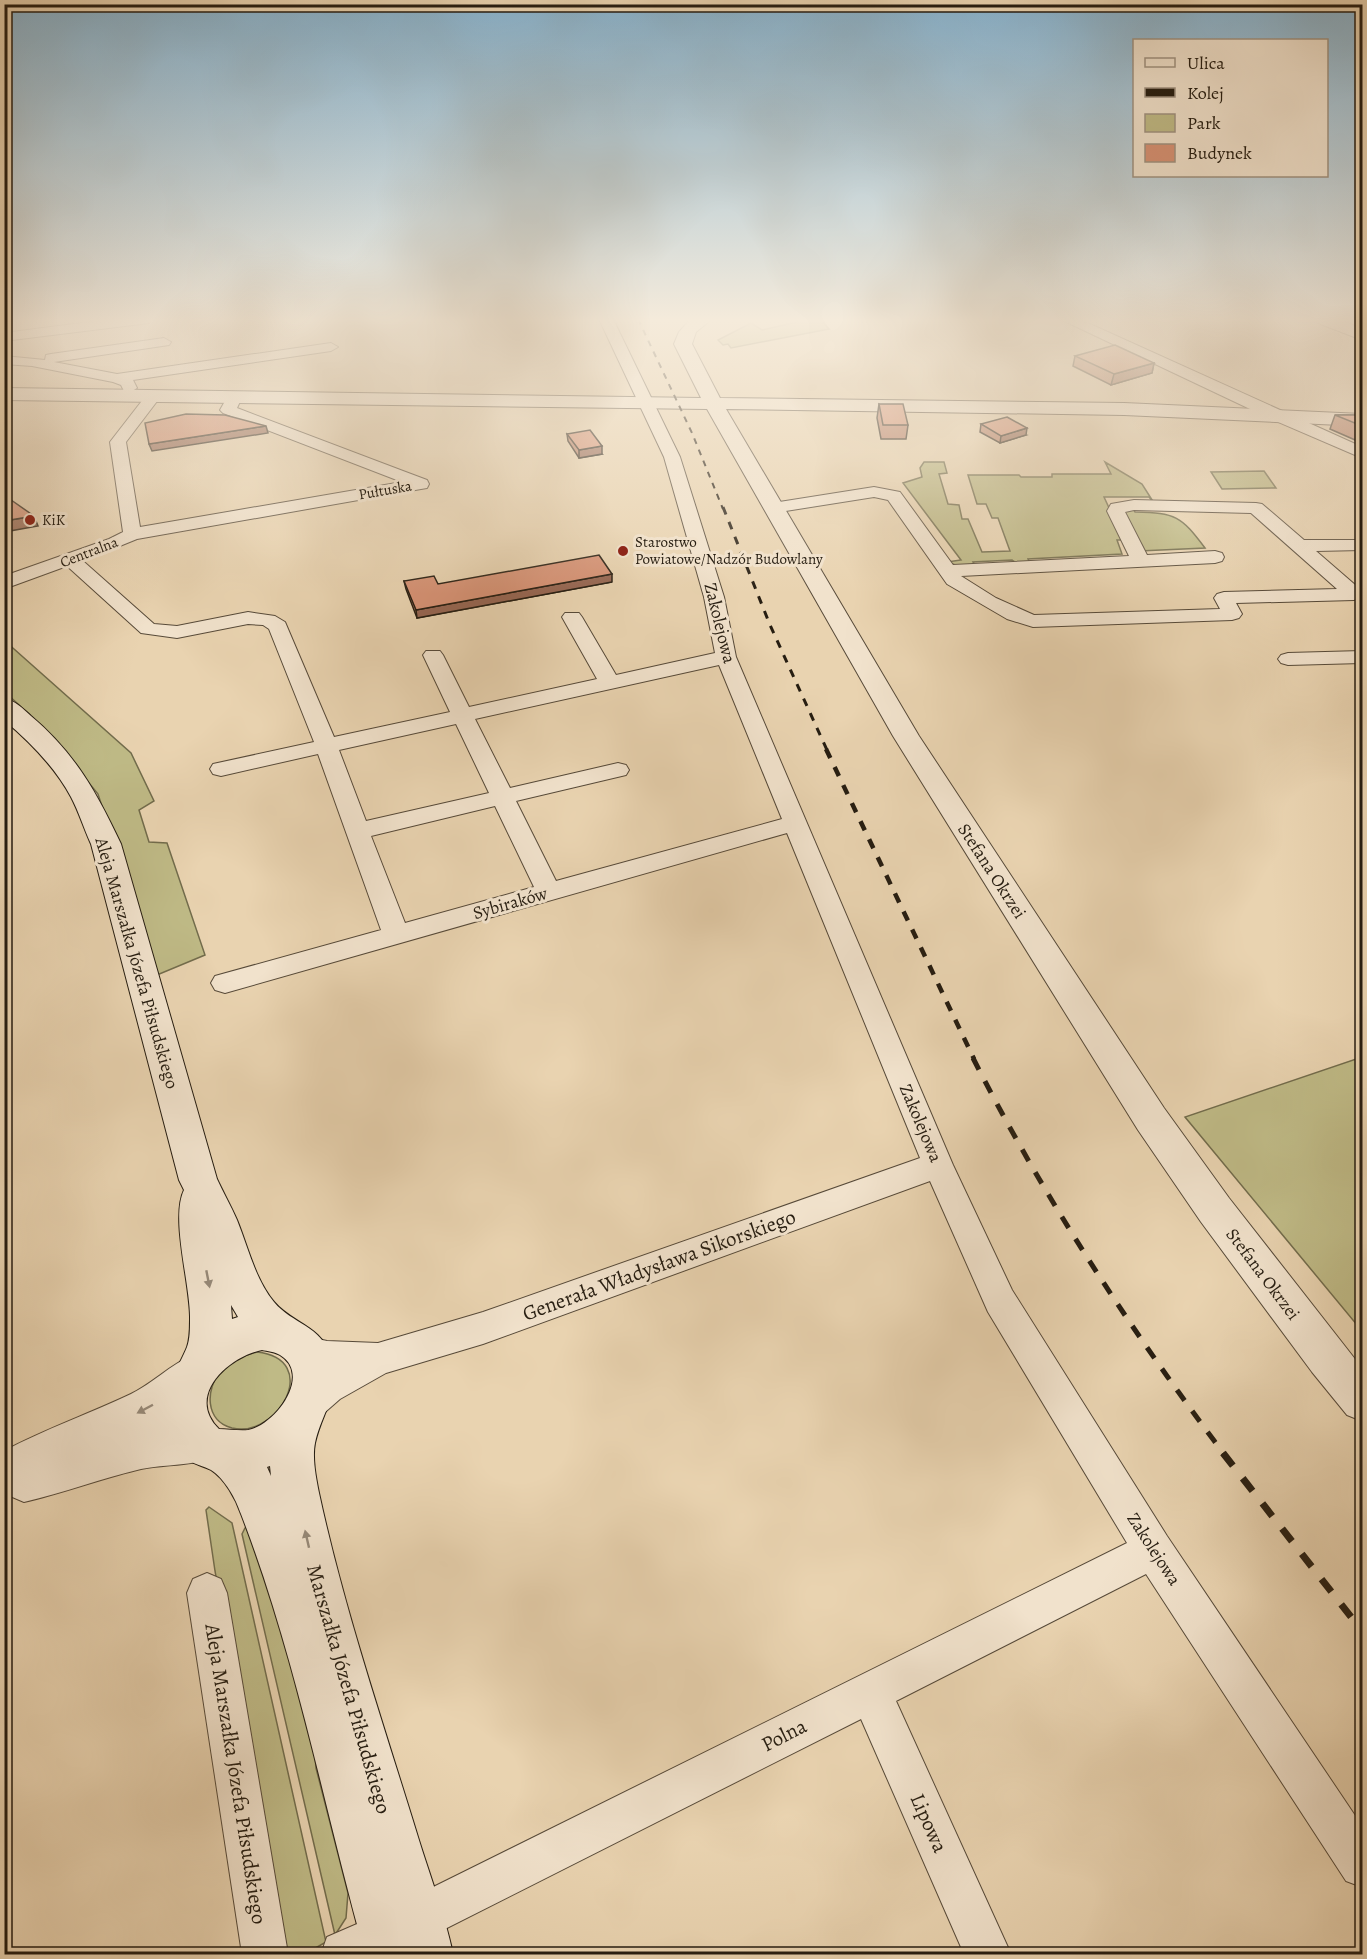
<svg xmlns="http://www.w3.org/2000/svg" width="1367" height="1959" font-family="Alegreya,serif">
<rect width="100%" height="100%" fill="#e9d3b0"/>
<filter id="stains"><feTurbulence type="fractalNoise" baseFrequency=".00333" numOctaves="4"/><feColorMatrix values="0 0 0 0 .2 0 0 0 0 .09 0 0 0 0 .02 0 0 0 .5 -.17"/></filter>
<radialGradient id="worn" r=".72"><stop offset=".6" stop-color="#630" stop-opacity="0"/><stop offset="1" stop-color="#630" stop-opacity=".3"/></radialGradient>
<g fill="#bfba86" stroke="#726c4c" stroke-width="1.5">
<polygon points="810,319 820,319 829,329 731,348 728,344 723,345 718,340 751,323 762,330"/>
<polygon points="924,462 944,462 947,473 939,474 948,504 959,505 962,519 968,519 982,552 1010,551 998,518 992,518 986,504 977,504 968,475 1019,475 1021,477 1052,477 1052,474 1111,474 1105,462 1142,484 1154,503 1149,497 1104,497 1124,540 1117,540 1122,554 1028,559 1031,565 1019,565 1012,560 973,562 976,567 961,567 947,562 961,560 903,483 922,477 920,468"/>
<polygon points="1264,471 1276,488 1222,489 1211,472"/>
<path d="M1133,508L1135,512C1176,513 1181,516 1205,548L1139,551L1122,509Z"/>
<polygon points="5,641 131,753 154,801 139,810 149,842 167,843 205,955 157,975 98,794 46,730 5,692"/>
<polygon points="1362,1057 1362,1331 1185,1117"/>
<path d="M257,1352C322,1359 279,1439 232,1428C205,1421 205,1389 221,1371C230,1361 244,1355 257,1352Z"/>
<polygon points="209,1507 232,1523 326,1942 305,1954 279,1945 215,1571 206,1510"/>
<polygon points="255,1521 308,1676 316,1768 348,1893 346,1918 335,1935 242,1534 245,1528"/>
</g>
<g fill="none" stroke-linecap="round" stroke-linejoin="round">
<g stroke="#574a39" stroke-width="2">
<g id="minor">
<polygon points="113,319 156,319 149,323 4,341 4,333"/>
<path d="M599,319H613L680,457L724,597L736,657L953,1165L1012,1290L1167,1536L1362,1826V1887L1346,1881L1146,1574L896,1701L1011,1954H964L861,1719L431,1936L415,1943L408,1940L403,1950L395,1954H321L327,1937L387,1911L394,1914L399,1904L1127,1543L988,1312L930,1181L483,1344L386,1373L340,1399L324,1413L311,1418L298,1413L293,1401L298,1389L320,1373L297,1365L292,1353L297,1341L309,1337L327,1341L378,1343L483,1312L920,1158L787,833L225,993L215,990L211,983L215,976L381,930L318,754L221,776L213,774L210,769L213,764L314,742L269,629L263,625L248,624L177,638L141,633L67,566L4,589V576L109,539L123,532L110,442L148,393H158L161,396L126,442L140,527L402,482L223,413L220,410L229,394L234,392L242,397L237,408L403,471L427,480L429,484L427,488L421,489L137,539L83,561L154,624L177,626L248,612L275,616L285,622L334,737L450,712L423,655L426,651H440L443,655L469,707L597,679L562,617L565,613H579L582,617L616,675L715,653L704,597L664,457ZM719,665L782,819L556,881L516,801L626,775L629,770L626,765L618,763L510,788L475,719ZM456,724L489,793L366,821L339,750ZM495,806L534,887L405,923L371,836Z"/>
<polygon points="1060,319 1079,319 1362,447 1362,458 1269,418"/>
<polygon points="164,338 171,342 169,345 54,362 117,374 331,343 338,347 331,351 133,380 137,388 129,393 124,391 121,385 113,382 32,366 4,364 4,356 45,360 46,355 51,354"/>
<path d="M874,487L900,492L953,565L1129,556L1107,511L1111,504L1134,500L1256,503L1262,504L1304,540H1362V550L1316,551L1361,590L1362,596L1354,600L1236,603L1242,614L1239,618L1232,620L1033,627L1007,619L947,584L888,500L874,497L773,513L767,512L764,508L767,504L773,503ZM1134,510L1251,513L1337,589L1224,592L1217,594L1214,598L1220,609L1034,615L996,598L961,576L1215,563L1222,561L1224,557L1222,553L1215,551L1147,555L1125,512Z"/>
<polygon points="1362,651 1362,663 1288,665 1281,663 1278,659 1281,655 1288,653"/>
<polygon points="207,1573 221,1579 227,1593 288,1954 242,1954 187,1593 193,1579"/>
</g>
</g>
<g stroke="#574a39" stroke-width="2">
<g id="tertiary">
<polygon points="712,319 696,332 692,344 720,398 1124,403 1362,414 1362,426 1124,415 726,409 919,736 1164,1108 1229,1198 1362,1368 1362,1421 1347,1415 1312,1372 1201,1222 1138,1130 893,736 707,409 4,400 4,388 701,398 674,344 679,332 690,320"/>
<polygon points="1316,319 1339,319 1362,329 1362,340 1318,323"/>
<path d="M193,1355L208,1361L214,1376C206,1396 189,1409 169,1420L199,1419L215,1425L221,1441L215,1457C192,1466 166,1464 141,1469C102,1478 64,1493 24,1502L10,1496L4,1498V1451C45,1429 89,1414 131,1394C153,1383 170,1365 193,1355Z"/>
</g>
</g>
<g stroke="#261d11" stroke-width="2">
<path id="secondary" d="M4,698C16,701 22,708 31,716C75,753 97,793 121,844L217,1179C223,1192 231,1206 237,1220C248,1247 255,1279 274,1302C292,1324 321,1325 331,1357C342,1392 322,1411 315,1443C312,1458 316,1478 319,1493C344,1609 383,1723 418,1837C430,1876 445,1915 453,1954H365C324,1808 296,1656 241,1514C236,1499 225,1479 211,1470C204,1466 196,1465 190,1461C178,1454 171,1437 167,1423C158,1394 177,1372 187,1347C190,1339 190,1329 190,1320C191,1286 170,1219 184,1190L179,1180L91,844C84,829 79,812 71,797C55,767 30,742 4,720ZM231,1305L238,1317L232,1319ZM262,1350C267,1351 275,1352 280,1355C313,1375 275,1425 248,1430C239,1431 228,1429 219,1429C185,1396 228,1357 262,1350ZM270,1466L271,1476L267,1467Z"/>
</g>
<use href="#minor" fill="#f1e2cc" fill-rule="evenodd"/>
<use href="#tertiary" fill="#f1e2cc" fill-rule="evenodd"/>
<use href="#secondary" fill="#f1e2cc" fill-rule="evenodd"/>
<polyline stroke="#261d11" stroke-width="2" stroke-dasharray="6 6" stroke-linecap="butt" points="638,319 692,433 723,509"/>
<polyline stroke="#261d11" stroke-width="3" stroke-dasharray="8 8" stroke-linecap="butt" points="723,507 770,625 827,750"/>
<polyline stroke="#261d11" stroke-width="4.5" stroke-dasharray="10 10" stroke-linecap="butt" points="826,749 974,1059"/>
<path stroke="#261d11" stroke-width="5" stroke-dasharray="13 13" stroke-linecap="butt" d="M973,1058C1044,1198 1130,1329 1224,1454"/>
<polyline stroke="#261d11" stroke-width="7" stroke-dasharray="16 16" stroke-linecap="butt" points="1223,1453 1362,1631"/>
</g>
<g fill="#b97e65" stroke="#261d11" stroke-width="1.5">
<polygon points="1075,356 1154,363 1152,373 1111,385 1073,366"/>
<polygon points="879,404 908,425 906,439 881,439 877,418"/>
<polygon points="1335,415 1362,415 1362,443 1330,429"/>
<polygon points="981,424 1026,435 1000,443 980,432"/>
<polygon points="567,434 602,454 579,458 568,441"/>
<polygon points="404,581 438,584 612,582 417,618 406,589"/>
</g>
<g fill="#966652" stroke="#261d11" stroke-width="1.5">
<polygon points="1154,363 1152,373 1111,385 1114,374"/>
<polygon points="266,426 268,433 152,451 149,444"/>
<polygon points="1027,428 1026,435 1000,443 1001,436"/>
<polygon points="602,446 602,454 579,458 579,450"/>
<polygon points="34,516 38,526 4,532 4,521"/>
<polygon points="612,574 612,582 417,618 416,610"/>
</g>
<g fill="#d79275" stroke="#261d11" stroke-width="1.5">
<polygon points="1115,345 1154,363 1114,374 1075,356"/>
<polygon points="879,404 903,404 908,425 883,425"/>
<polygon points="186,414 225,415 266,426 149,444 145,423"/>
<polygon points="1335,415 1362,415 1362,426"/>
<polygon points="1007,417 1027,428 1001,436 981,424"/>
<polygon points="590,430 602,446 579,450 567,434"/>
<polygon points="4,495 34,516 4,521"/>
<polygon points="599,555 612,574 416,610 404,581 434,576 438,584"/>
</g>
<defs><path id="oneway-solid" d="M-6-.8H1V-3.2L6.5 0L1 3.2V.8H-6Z" transform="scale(1.5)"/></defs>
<g fill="#968978">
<use href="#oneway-solid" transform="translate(208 1279) rotate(79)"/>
<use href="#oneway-solid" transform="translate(145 1409) rotate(152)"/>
<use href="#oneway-solid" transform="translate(307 1539) rotate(-103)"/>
</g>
<linearGradient id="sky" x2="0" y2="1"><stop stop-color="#88b5d2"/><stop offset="0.54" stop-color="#f5ebdb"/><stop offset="1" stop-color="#f5ebdb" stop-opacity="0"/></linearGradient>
<rect width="1367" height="594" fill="url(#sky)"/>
<g fill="#8f2418" stroke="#f1e2cc" stroke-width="2">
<circle cx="30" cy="520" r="6"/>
<circle cx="623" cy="551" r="6"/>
</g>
<g text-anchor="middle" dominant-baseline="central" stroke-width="6" stroke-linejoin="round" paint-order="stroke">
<g font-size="15" fill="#261d11" stroke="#f1e2cc">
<text transform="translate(385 490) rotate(-10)">Pułtuska</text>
<text transform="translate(89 552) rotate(-21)">Centralna</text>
</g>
<g font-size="15" fill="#261d11" stroke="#f1e2cc" text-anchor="start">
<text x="42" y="520">KiK</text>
<text x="635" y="542">Starostwo<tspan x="635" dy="17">Powiatowe/Nadzór Budowlany</tspan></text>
</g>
<g font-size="18" fill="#261d11" stroke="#f1e2cc">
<text transform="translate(720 623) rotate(76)">Zakolejowa</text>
<text transform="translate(992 871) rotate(57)">Stefana Okrzei</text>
<text transform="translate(510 903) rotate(-16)">Sybiraków</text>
<text transform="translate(137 963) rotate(74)">Aleja Marszałka Józefa Piłsudskiego</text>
<text transform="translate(921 1123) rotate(67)">Zakolejowa</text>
<text transform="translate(1263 1274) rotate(53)">Stefana Okrzei</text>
<text transform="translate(1154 1549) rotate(57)">Zakolejowa</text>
</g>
<g font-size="21" fill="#261d11" stroke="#f1e2cc">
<text transform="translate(659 1265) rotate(-20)">Generała Władysława Sikorskiego</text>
<text transform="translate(349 1689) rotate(74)">Marszałka Józefa Piłsudskiego</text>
<text transform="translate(784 1735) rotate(-27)">Polna</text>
<text transform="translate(236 1774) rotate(81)">Aleja Marszałka Józefa Piłsudskiego</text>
<text transform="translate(929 1823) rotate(66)">Lipowa</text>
</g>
</g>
<rect width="1367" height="1959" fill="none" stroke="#e9d3b0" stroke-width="24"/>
<rect x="6" y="6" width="1355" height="1947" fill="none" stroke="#261d11" stroke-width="3"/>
<rect x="12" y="12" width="1343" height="1935" fill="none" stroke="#261d11" stroke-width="1.5"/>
<rect x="1133" y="39" width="195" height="138" fill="#f1e2cc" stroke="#a09381" stroke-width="1.5"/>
<rect x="1145" y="58" width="30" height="9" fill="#f1e2cc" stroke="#a09381" stroke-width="1.5"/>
<text x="1187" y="69" font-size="18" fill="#261d11">Ulica</text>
<rect x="1145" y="88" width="30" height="9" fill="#261d11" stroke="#a09381" stroke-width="1.5"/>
<text x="1187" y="99" font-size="18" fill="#261d11">Kolej</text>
<rect x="1145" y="114" width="30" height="18" fill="#bfba86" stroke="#a09381" stroke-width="1.5"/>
<text x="1187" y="129" font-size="18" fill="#261d11">Park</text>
<rect x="1145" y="144" width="30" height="18" fill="#d79275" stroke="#a09381" stroke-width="1.5"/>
<text x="1187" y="159" font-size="18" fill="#261d11">Budynek</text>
<rect width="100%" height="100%" filter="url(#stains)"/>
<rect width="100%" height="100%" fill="url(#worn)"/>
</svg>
